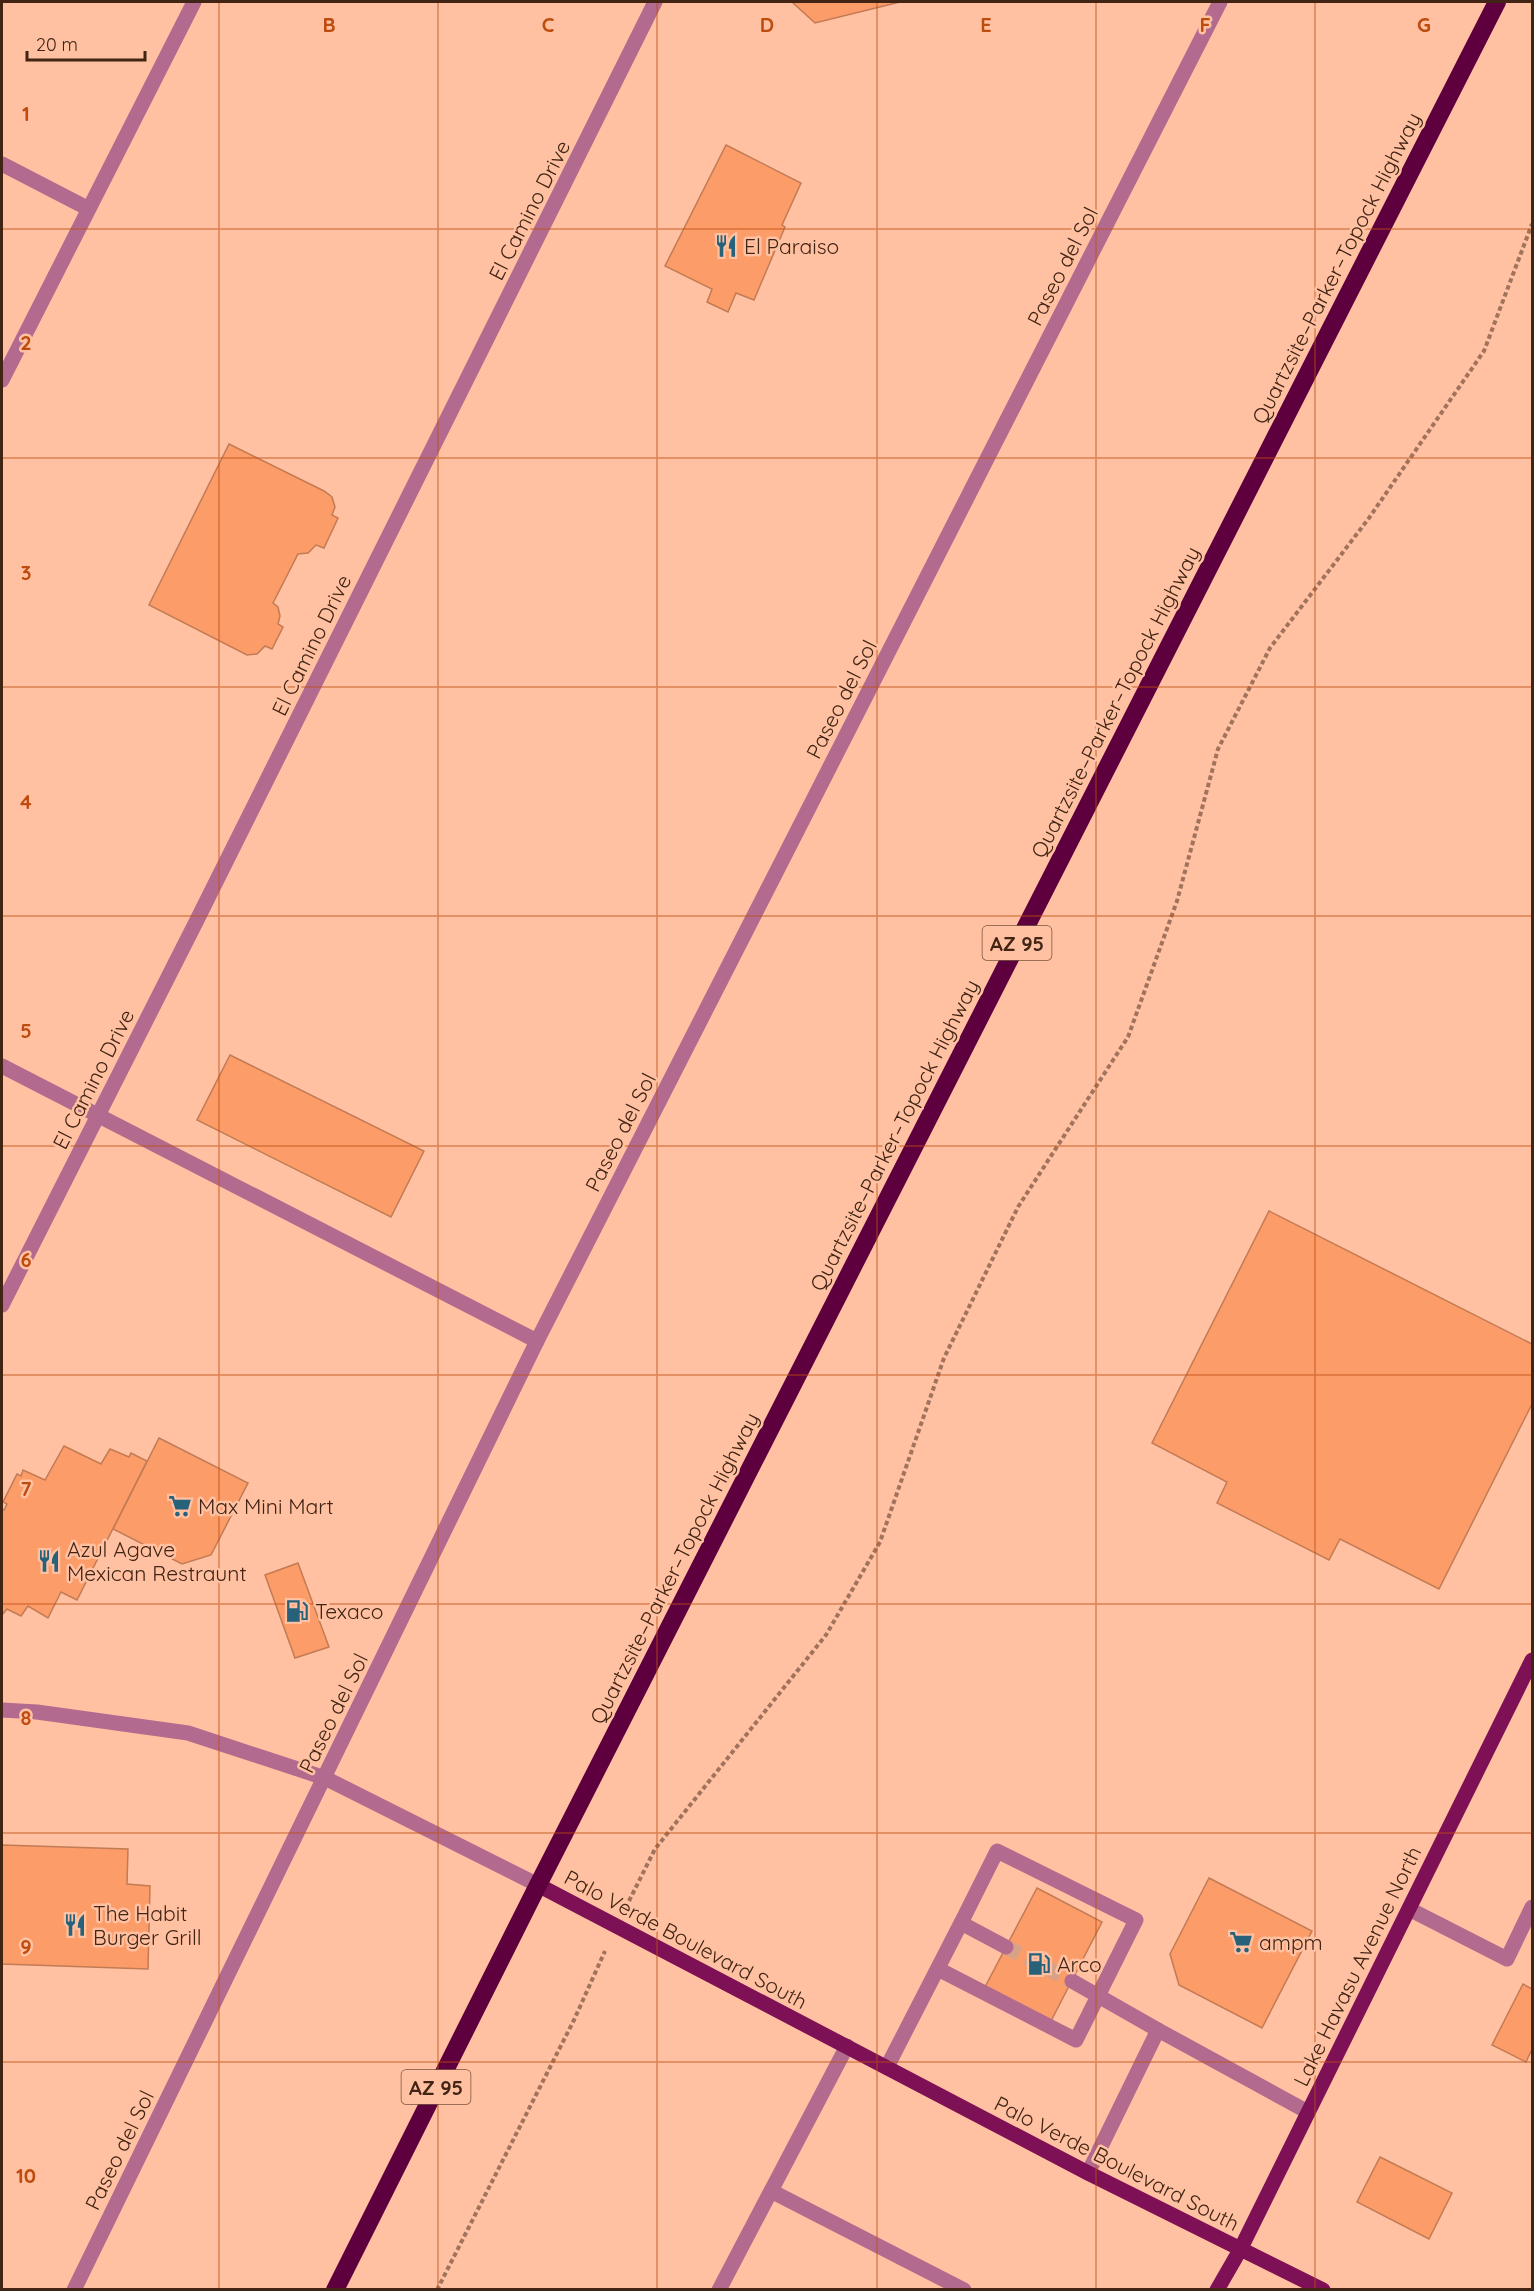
<svg xmlns="http://www.w3.org/2000/svg" width="1534" height="2291" font-family="Quicksand,sans-serif">
<rect width="100%" height="100%" fill="#ffc1a2"/>
<g fill="#fc9c68" stroke="#c27b55" stroke-width="1.5">
<polygon points="792,2 900,2 815,23"/>
<polygon points="726,145 801,183 782,225 785,227 754,300 736,293 728,312 707,302 712,289 665,266"/>
<polygon points="229,444 324,491 332,497 335,507 332,515 338,518 324,548 316,545 308,553 298,554 273,603 278,607 280,616 278,624 283,627 272,649 265,646 257,654 247,655 149,605"/>
<polygon points="230,1055 424,1151 391,1217 197,1120"/>
<polygon points="1269,1211 1532,1344 1532,1404 1439,1589 1340,1539 1329,1560 1217,1503 1227,1482 1152,1443"/>
<polygon points="159,1438 248,1483 211,1555 182,1564 113,1529"/>
<polygon points="64,1446 101,1464 110,1449 129,1457 131,1453 147,1461 77,1600 61,1592 48,1618 28,1606 21,1616 7,1609 2,1615 2,1509 4,1510 7,1504 3,1502 17,1474 21,1476 23,1470 45,1480"/>
<polygon points="298,1563 329,1647 295,1658 265,1575"/>
<polygon points="2,1845 128,1849 127,1884 150,1886 148,1969 2,1964"/>
<polygon points="1209,1878 1312,1931 1262,2028 1179,1985 1170,1954"/>
<polygon points="1037,1888 1102,1922 1051,2021 985,1987"/>
<polygon points="1523,1984 1532,1989 1532,2049 1526,2062 1492,2045"/>
<polygon points="1380,2157 1452,2193 1429,2239 1357,2202"/>
</g>
<g fill="none" stroke-linecap="round" stroke-linejoin="round">
<polyline stroke="#d9a286" stroke-width="15" stroke-dasharray="15 8" stroke-linecap="butt" points="1006,1947 1072,1981"/>
<g stroke="#a1735c" stroke-width="4" stroke-dasharray="4.5 3" stroke-linecap="butt">
<polyline points="629,1901 655,1849 826,1635 880,1542 944,1358 1018,1207 1128,1037 1177,901 1218,749 1270,648 1369,518 1484,351 1532,224"/>
<polyline points="437,2290 574,2020 605,1951"/>
</g>
<g stroke="#b26b8f" stroke-width="15">
<polyline points="2,164 87,208"/>
<polyline points="2,380 194,2"/>
<polyline points="2,1066 537,1341"/>
<polyline points="2,1305 195,924 655,2"/>
<polyline points="2,1710 37,1712 188,1733 325,1778 538,1885"/>
<polyline points="1409,1909 1507,1959 1532,1907"/>
<polyline points="938,1969 1076,2040 1136,1920 997,1851 961,1923"/>
<polyline points="1072,1981 1158,2030"/>
<polyline points="887,2067 961,1923 1006,1947"/>
<polyline points="1088,2173 1158,2030 1308,2112"/>
<polyline points="771,2191 964,2290"/>
<polyline points="74,2290 537,1341 1220,2"/>
<polyline points="719,2290 847,2046"/>
</g>
<g stroke="#7e1155" stroke-width="15">
<polyline points="538,1885 1088,2173 1323,2290"/>
<polyline points="1217,2290 1240,2250 1532,1660"/>
</g>
<polyline stroke="#5f003e" stroke-width="18" points="335,2290 538,1885 1497,2"/>
</g>
<path fill="none" stroke="#be4c0e" stroke-width="1.5" stroke-opacity="0.55" d="M219,2V2290M438,2V2290M657,2V2290M877,2V2290M1096,2V2290M1315,2V2290M2,229H1532M2,458H1532M2,687H1532M2,916H1532M2,1146H1532M2,1375H1532M2,1604H1532M2,1833H1532M2,2062H1532"/>
<defs>
<g id="restaurant-bare" transform="scale(1.8)"><path d="M-5-6h1v4h1v-4h1v4h1v-4h1v5L-1.5 .5V6h-2V.5L-5-1ZM5-6V6H3V1.5H1.5Q1.5-4 5-6Z" fill="#27627a" stroke="#ffc1a2" stroke-width="2.5" paint-order="stroke"/></g>
<g id="supermarket-bare" transform="scale(1.8)"><path d="M-6-5.5h2.5l.6 2H6L4.5 2H-2.5L-4.4-4H-6ZM-1.5 3.2a1.3 1.3 0 1 0 .1 0ZM3 3.2a1.3 1.3 0 1 0 .1 0Z" fill="#27627a" stroke="#ffc1a2" stroke-width="2.5" paint-order="stroke"/></g>
<g id="fuel-bare" transform="scale(1.8)"><path d="M-5.5-6h7V0h2V4h1.3V-2.5L3-4.5l.8-.8L6-3V5H2.5V1h-1V6h-7ZM-4.2-4.7v3.2H.2V-4.7Z" fill="#27627a" stroke="#ffc1a2" stroke-width="2.5" paint-order="stroke"/></g>
</defs>
<g fill-rule="evenodd">
<use href="#restaurant-bare" x="726" y="246"/>
<use href="#supermarket-bare" x="180" y="1506"/>
<use href="#restaurant-bare" x="49" y="1561"/>
<use href="#fuel-bare" x="297" y="1611"/>
<use href="#restaurant-bare" x="75" y="1925"/>
<use href="#supermarket-bare" x="1241" y="1942"/>
<use href="#fuel-bare" x="1039" y="1964"/>
</g>
<g text-anchor="middle" dominant-baseline="central" stroke-width="5" stroke-linejoin="round" paint-order="stroke">
<g fill="#ffc1a2" stroke="#7a533f" stroke-width="1.5">
<rect x="982.5" y="926" width="69" height="34" rx="4.5"/>
<rect x="401.5" y="2070" width="69" height="34" rx="4.5"/>
</g>
<g font-size="20" font-weight="bold" fill="#412414">
<text x="1017" y="943">AZ 95</text>
<text x="436" y="2087">AZ 95</text>
</g>
<g font-size="21" fill="#412414" stroke="#ffc1a2">
<text transform="translate(529 210) rotate(-63)">El Camino Drive</text>
<text transform="translate(1062 266) rotate(-63)">Paseo del Sol</text>
<text transform="translate(1336 268) rotate(-63)">Quartzsite–Parker–Topock Highway</text>
<text transform="translate(311 645) rotate(-64)">El Camino Drive</text>
<text transform="translate(841 699) rotate(-63)">Paseo del Sol</text>
<text transform="translate(1115 702) rotate(-63)">Quartzsite–Parker–Topock Highway</text>
<text transform="translate(93 1079) rotate(-63)">El Camino Drive</text>
<text transform="translate(620 1132) rotate(-63)">Paseo del Sol</text>
<text transform="translate(894 1135) rotate(-63)">Quartzsite–Parker–Topock Highway</text>
<text transform="translate(674 1568) rotate(-63)">Quartzsite–Parker–Topock Highway</text>
<text transform="translate(333 1713) rotate(-64)">Paseo del Sol</text>
<text transform="translate(686 1939) rotate(28)">Palo Verde Boulevard South</text>
<text transform="translate(1357 1966) rotate(-64)">Lake Havasu Avenue North</text>
<text transform="translate(119 2150) rotate(-64)">Paseo del Sol</text>
<text transform="translate(1117 2163) rotate(27)">Palo Verde Boulevard South</text>
</g>
<g font-size="21" fill="#412414" stroke="#ffc1a2" text-anchor="start">
<text x="744" y="246">El Paraiso</text>
<text x="198" y="1506">Max Mini Mart</text>
<text x="67" y="1549">Azul Agave<tspan x="67" dy="24">Mexican Restraunt</tspan></text>
<text x="315" y="1611">Texaco</text>
<text x="93" y="1913">The Habit<tspan x="93" dy="24">Burger Grill</tspan></text>
<text x="1259" y="1942">ampm</text>
<text x="1057" y="1964">Arco</text>
</g>
</g>
<g font-size="20" text-anchor="middle" font-weight="bold" fill="#be4c0e" stroke="#ffc1a2" stroke-width="5" stroke-linejoin="round" paint-order="stroke">
<text x="329" y="32">B</text>
<text x="548" y="32">C</text>
<text x="767" y="32">D</text>
<text x="986" y="32">E</text>
<text x="1205" y="32">F</text>
<text x="1424" y="32">G</text>
<text x="26" y="121">1</text>
<text x="26" y="350">2</text>
<text x="26" y="580">3</text>
<text x="26" y="809">4</text>
<text x="26" y="1038">5</text>
<text x="26" y="1267">6</text>
<text x="26" y="1496">7</text>
<text x="26" y="1725">8</text>
<text x="26" y="1954">9</text>
<text x="26" y="2183">10</text>
</g>
<rect width="1534" height="2291" fill="none" stroke="#412414" stroke-width="6"/>
<path d="M27 51v9h118v-9" fill="none" stroke="#412414" stroke-width="3"/>
<text x="36" y="51" font-size="18" fill="#412414" stroke="#ffc1a2" stroke-width="4.5" paint-order="stroke">20 m</text>
</svg>
